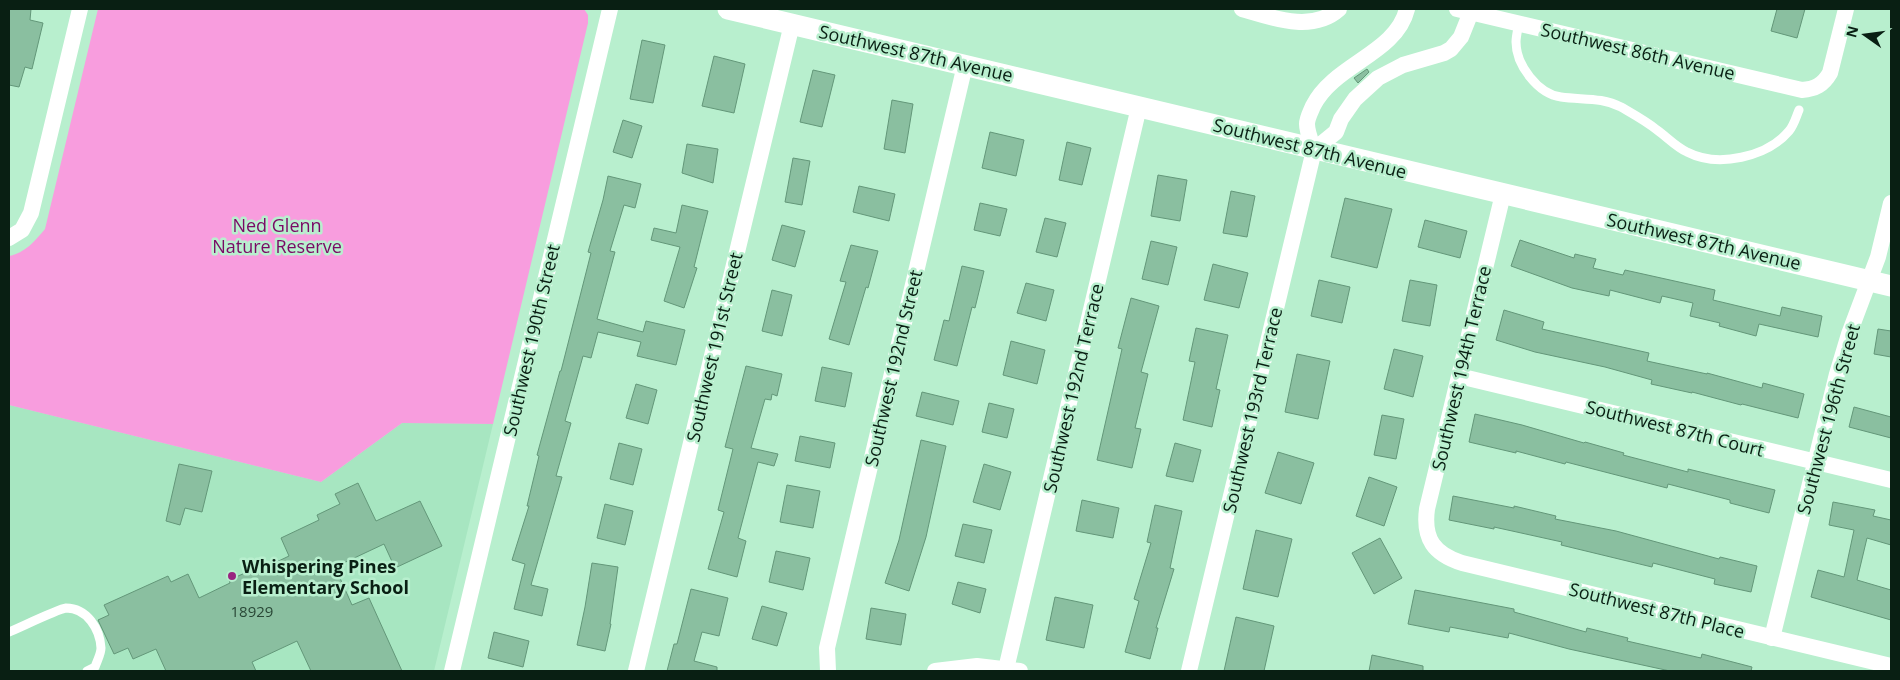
<svg xmlns="http://www.w3.org/2000/svg" width="1900" height="680" font-family="'Open Sans',sans-serif">
<rect width="100%" height="100%" fill="#b8efce"/>
<polygon fill="#a7e6c1" points="9,405 321,482 402,423 493,424 434,671 9,671"/>
<path fill="#f89dde" d="M98,9H584L588,15V23L493,424L402,423L321,482L9,405V256C25,253 35,241 45,229Z"/>
<g fill="#8abfa0" stroke="#639779">
<polygon points="9,9 31,9 30,20 43,23 32,69 25,67 19,87 9,85"/>
<polygon points="1777,9 1805,9 1797,38 1771,31"/>
<polygon points="642,40 665,45 653,103 630,99"/>
<polygon points="714,56 745,64 734,113 702,106"/>
<polygon points="1367,69 1369,72 1358,83 1354,78"/>
<polygon points="813,70 835,75 822,127 800,122"/>
<polygon points="892,100 913,104 905,153 884,149"/>
<polygon points="623,120 642,126 632,158 613,152"/>
<polygon points="990,132 1024,140 1016,176 982,168"/>
<polygon points="1067,142 1091,148 1082,185 1059,180"/>
<polygon points="687,144 718,149 713,183 682,173"/>
<polygon points="793,158 810,161 802,205 785,202"/>
<polygon points="1158,175 1187,180 1180,221 1151,216"/>
<polygon points="608,176 641,184 635,208 624,205 610,251 615,252 597,319 643,332 646,321 685,330 676,365 637,356 641,342 598,332 591,358 583,356 565,421 571,423 556,476 562,477 531,585 548,589 542,616 514,609 525,564 512,560 529,506 527,506 539,456 537,455 560,371 561,371 591,253 588,252 603,200"/>
<polygon points="859,186 895,194 889,221 853,212"/>
<polygon points="1231,191 1255,196 1247,237 1223,233"/>
<polygon points="1345,198 1392,209 1377,268 1331,257"/>
<polygon points="980,203 1007,209 1000,236 974,230"/>
<polygon points="682,205 708,211 694,267 697,268 684,308 664,301 680,247 651,240 654,228 676,233"/>
<polygon points="1045,218 1066,223 1057,257 1036,252"/>
<polygon points="1425,220 1467,231 1460,258 1418,247"/>
<polygon points="782,225 805,231 795,267 772,260"/>
<polygon points="1520,240 1574,258 1575,254 1596,259 1593,268 1623,275 1625,270 1715,290 1713,300 1780,316 1782,307 1822,316 1818,337 1759,324 1756,336 1719,326 1720,323 1690,316 1693,303 1662,296 1660,303 1610,290 1609,296 1572,288 1511,266"/>
<polygon points="1151,241 1177,247 1168,285 1142,279"/>
<polygon points="851,245 878,251 868,288 866,287 849,345 829,339 846,282 840,281"/>
<polygon points="1213,264 1248,273 1239,308 1204,300"/>
<polygon points="962,266 984,271 975,308 972,307 957,366 934,360 944,320 949,321"/>
<polygon points="1319,280 1350,287 1342,323 1311,316"/>
<polygon points="1410,280 1437,285 1430,326 1402,321"/>
<polygon points="1026,283 1054,290 1046,321 1017,313"/>
<polygon points="772,290 792,295 782,336 762,331"/>
<polygon points="1131,298 1159,306 1141,372 1148,374 1135,428 1141,429 1132,468 1097,460 1122,349 1118,348"/>
<polygon points="1504,310 1544,322 1542,329 1649,353 1647,361 1707,374 1707,373 1762,388 1763,383 1804,394 1798,418 1742,404 1741,405 1692,392 1692,393 1651,384 1652,380 1605,367 1535,352 1496,340"/>
<polygon points="1196,328 1228,335 1216,389 1220,390 1212,427 1183,420 1195,362 1189,361"/>
<polygon points="1878,329 1891,331 1891,357 1874,354"/>
<polygon points="1011,341 1045,350 1037,384 1003,375"/>
<polygon points="1394,349 1423,356 1413,397 1384,389"/>
<polygon points="1297,354 1330,361 1318,419 1285,412"/>
<polygon points="746,366 782,374 777,396 772,394 771,400 765,399 751,448 778,454 774,466 758,462 738,538 746,541 737,577 708,569 724,512 718,510 733,449 725,447"/>
<polygon points="822,367 852,373 845,407 815,401"/>
<polygon points="636,384 657,390 648,424 626,418"/>
<polygon points="922,392 959,401 953,425 916,416"/>
<polygon points="989,403 1014,409 1007,438 982,432"/>
<polygon points="1854,407 1891,417 1891,438 1849,427"/>
<polygon points="1475,414 1522,425 1584,443 1585,442 1624,453 1623,455 1688,472 1688,469 1775,490 1769,513 1730,503 1730,500 1668,484 1667,488 1566,462 1565,464 1516,451 1516,453 1469,442"/>
<polygon points="1382,415 1404,419 1396,459 1374,455"/>
<polygon points="800,436 835,443 830,468 795,461"/>
<polygon points="921,440 946,446 926,537 909,591 885,583 899,540"/>
<polygon points="619,443 642,449 633,485 610,479"/>
<polygon points="1175,443 1201,450 1193,482 1166,476"/>
<polygon points="1278,452 1314,463 1301,504 1265,493"/>
<polygon points="179,464 212,471 202,512 185,508 180,525 166,521"/>
<polygon points="984,464 1011,472 1000,510 973,502"/>
<polygon points="1369,477 1397,487 1384,526 1356,516"/>
<polygon points="358,483 376,521 420,501 442,546 395,568 384,544 335,567 352,605 369,598 402,671 311,671 297,641 252,662 256,671 166,671 156,649 133,659 128,648 114,654 98,620 109,615 104,605 168,576 171,582 188,574 199,598 230,583 229,580 261,566 262,569 289,556 281,538 319,520 317,515 340,504 335,494"/>
<polygon points="787,485 820,491 813,528 780,522"/>
<polygon points="1453,496 1514,508 1514,506 1556,516 1555,519 1616,531 1719,559 1720,557 1757,566 1751,592 1714,584 1715,579 1653,563 1652,567 1561,545 1562,542 1494,527 1494,529 1449,520"/>
<polygon points="1082,500 1119,508 1113,538 1076,531"/>
<polygon points="1833,502 1875,510 1873,516 1891,520 1891,545 1867,538 1857,580 1891,590 1891,620 1811,597 1818,570 1844,577 1854,530 1829,525"/>
<polygon points="605,504 633,511 625,545 597,538"/>
<polygon points="1155,505 1182,511 1170,568 1174,569 1156,628 1158,628 1150,659 1125,652 1139,601 1134,599 1151,543 1147,542"/>
<polygon points="963,524 992,530 984,563 955,556"/>
<polygon points="1256,530 1292,539 1278,597 1243,589"/>
<polygon points="1380,538 1402,578 1374,594 1352,553"/>
<polygon points="776,551 810,558 803,590 769,582"/>
<polygon points="592,563 618,567 610,624 611,624 605,651 577,645 585,607"/>
<polygon points="958,582 986,589 980,613 952,604"/>
<polygon points="691,589 728,598 719,636 702,632 694,661 717,667 717,671 667,671 674,644 677,644"/>
<polygon points="1415,590 1514,609 1514,612 1586,632 1587,628 1628,638 1627,641 1701,658 1702,654 1752,667 1751,671 1670,671 1569,649 1509,633 1508,638 1450,627 1449,632 1408,624"/>
<polygon points="1055,597 1093,605 1084,648 1046,640"/>
<polygon points="762,606 787,613 777,646 752,639"/>
<polygon points="871,608 906,614 901,645 866,639"/>
<polygon points="1236,617 1274,626 1264,671 1224,671"/>
<polygon points="494,632 529,641 523,667 488,658"/>
<polygon points="1372,655 1423,666 1423,671 1369,671"/>
</g>
<g fill="none" stroke-linecap="round" stroke-linejoin="round">
<g stroke="#fff" stroke-width="9">
<path d="M1519,23C1518,29 1516,36 1516,42C1516,65 1538,94 1561,97C1582,100 1602,97 1621,107C1633,114 1646,121 1657,130C1667,137 1676,147 1687,152C1718,168 1767,157 1789,131C1794,125 1796,117 1799,110"/>
<path d="M9,632C19,628 58,609 66,608C87,608 100,629 101,648C101,654 97,661 95,667L87,671"/>
</g>
<g stroke="#fff" stroke-width="16">
<path d="M1242,9C1273,18 1312,33 1339,9"/>
<path d="M1457,9L1802,90C1815,89 1823,85 1830,73L1846,9"/>
<polyline points="1314,150 1336,132 1341,119 1355,99 1378,78 1403,65 1444,53 1451,49 1461,37 1471,12"/>
<path d="M1503,194L1427,509C1423,539 1434,554 1462,563L1891,666"/>
<polyline points="9,238 22,230 31,213 80,9"/>
<polyline points="1459,376 1891,480"/>
<polyline points="1772,638 1837,374 1849,334 1878,257 1891,203"/>
<polyline points="1006,669 1139,107"/>
<polyline points="452,671 610,9"/>
<polyline points="636,671 792,24"/>
<polyline points="828,671 827,648 965,65"/>
<polyline points="935,671 977,666 1020,671"/>
<path d="M1189,671L1314,150C1311,141 1307,132 1307,124C1307,118 1311,111 1313,106C1334,64 1396,54 1407,9"/>
</g>
<polyline stroke="#fff" stroke-width="21" points="728,9 1891,286"/>
</g>
<circle fill="#992580" stroke="#b8efce" stroke-width="2" cx="232" cy="576" r="5"/>
<g text-anchor="middle" dominant-baseline="central" stroke-width="5" stroke-linejoin="round" paint-order="stroke">
<g font-size="15" fill="#294736">
<text x="252" y="611">18929</text>
</g>
<g font-size="18" fill="#091f13" stroke="#b8efce">
<text transform="translate(1638 51) rotate(13)">Southwest 86th Avenue</text>
<text transform="translate(916 53) rotate(13)">Southwest 87th Avenue</text>
<text transform="translate(1310 148) rotate(14)">Southwest 87th Avenue</text>
<text transform="translate(1704 241) rotate(13)">Southwest 87th Avenue</text>
<text transform="translate(531 340) rotate(-77)">Southwest 190th Street</text>
<text transform="translate(714 347) rotate(-77)">Southwest 191st Street</text>
<text transform="translate(893 368) rotate(-77)">Southwest 192nd Street</text>
<text transform="translate(1461 368) rotate(-77)">Southwest 194th Terrace</text>
<text transform="translate(1073 388) rotate(-77)">Southwest 192nd Terrace</text>
<text transform="translate(1252 410) rotate(-77)">Southwest 193rd Terrace</text>
<text transform="translate(1828 419) rotate(-75)">Southwest 196th Street</text>
<text transform="translate(1675 428) rotate(14)">Southwest 87th Court</text>
<text transform="translate(1657 610) rotate(14)">Southwest 87th Place</text>
</g>
<g font-size="18" fill="#7a0965" stroke="#b8efce">
<text x="277" y="225">Ned Glenn<tspan x="277" dy="21">Nature Reserve</tspan></text>
</g>
<g font-size="18" font-weight="bold" fill="#091f13" stroke="#b8efce" text-anchor="start">
<text x="242" y="566">Whispering Pines<tspan x="242" dy="21">Elementary School</tspan></text>
</g>
</g>
<rect width="1900" height="680" fill="none" stroke="#091f13" stroke-width="20"/>
<g transform="translate(1865 35) rotate(284)" stroke="#b8efce" stroke-width="4" paint-order="stroke">
<path d="M0-4L9 19L0 12L-9 19Z" fill="#091f13"/>
<text y="-8" font-size="14" font-weight="bold" text-anchor="middle" fill="#091f13">N</text>
</g>
</svg>
